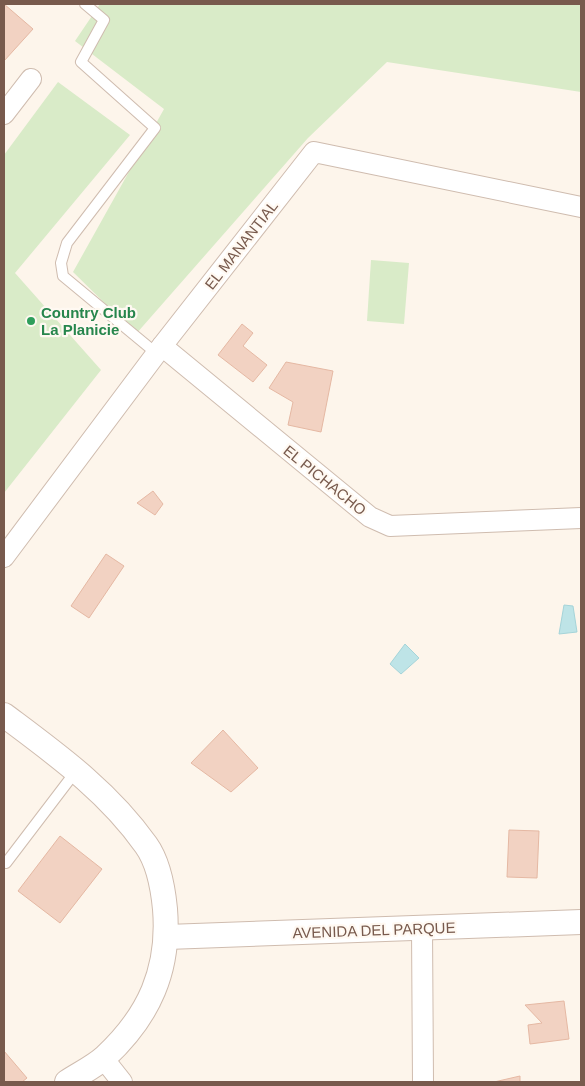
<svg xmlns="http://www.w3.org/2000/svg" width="585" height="1086" font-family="Helvetica,sans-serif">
<rect width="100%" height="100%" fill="#fdf5eb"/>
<g fill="#d9ebc8">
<polygon points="100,4 581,4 581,92 387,62 308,138 136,334 73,272 164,109 75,41"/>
<polygon points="58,82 130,135 15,273 101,370 4,493 4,155"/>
<polygon points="371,260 409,263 404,324 367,321"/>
</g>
<g fill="#bee4e7" stroke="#a5d4d9">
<polygon points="564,605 573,606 577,632 559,634"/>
<polygon points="405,644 419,658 401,674 390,664"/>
</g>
<g fill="#f2d2c2" stroke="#e5b8a3">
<polygon points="4,4 33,29 4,61"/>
<polygon points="242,324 253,333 243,346 267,365 253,382 218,355"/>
<polygon points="286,362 333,371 321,432 288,425 293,402 269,388"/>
<polygon points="153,491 163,504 155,515 137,503"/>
<polygon points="106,554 124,566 89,618 71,606"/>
<polygon points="223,730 258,768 231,792 191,763"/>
<polygon points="509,830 539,831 537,878 507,877"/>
<polygon points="60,836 102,869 60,923 18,891"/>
<polygon points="564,1001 569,1039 530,1044 528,1025 542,1023 525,1005"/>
<polygon points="4,1051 27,1078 22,1082 4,1082"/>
<polygon points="520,1076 520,1082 494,1082"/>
</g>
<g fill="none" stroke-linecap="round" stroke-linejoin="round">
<g stroke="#cfbcaf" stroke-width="12">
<g id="service">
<polyline points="85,4 104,20 81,62 155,128 67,243 61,263 63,276 156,353"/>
<polyline points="6,863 76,771"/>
</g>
</g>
<g stroke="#cfbcaf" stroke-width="22">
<g id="minor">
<polyline points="4,114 31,79"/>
<polyline points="162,346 370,517 390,526 581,518"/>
<polyline points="4,557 162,346 314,152 581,207"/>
<polyline points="422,928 423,1082"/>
<polyline points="103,1058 122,1082"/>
</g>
</g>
<g stroke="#cfbcaf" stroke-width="26">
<g id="tertiary">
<path d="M4,715C56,754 108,791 146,845C159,863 163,888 165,909C170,970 149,1016 105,1057C94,1067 79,1074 67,1082"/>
<polyline points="167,937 581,922"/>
</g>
</g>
<use href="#service" stroke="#fff" stroke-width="10"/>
<use href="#minor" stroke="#fff" stroke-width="20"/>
<use href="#tertiary" stroke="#fff" stroke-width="24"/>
</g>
<circle fill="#2e9e5b" stroke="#fff9f2" stroke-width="2" cx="31" cy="321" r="5"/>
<g text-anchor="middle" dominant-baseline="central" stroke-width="4.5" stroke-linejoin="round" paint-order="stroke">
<g font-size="15" fill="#785a4d" stroke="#fff9f2">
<text transform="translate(241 245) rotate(-52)">EL MANANTIAL</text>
<text transform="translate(325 480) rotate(39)">EL PICHACHO</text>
<text transform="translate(374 930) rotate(-2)">AVENIDA DEL PARQUE</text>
</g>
<g font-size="15" font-weight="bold" fill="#27864d" stroke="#fff9f2" text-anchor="start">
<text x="41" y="312">Country Club<tspan x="41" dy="17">La Planicie</tspan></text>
</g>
</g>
<rect width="585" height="1086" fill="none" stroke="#785a4d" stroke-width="10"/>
</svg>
